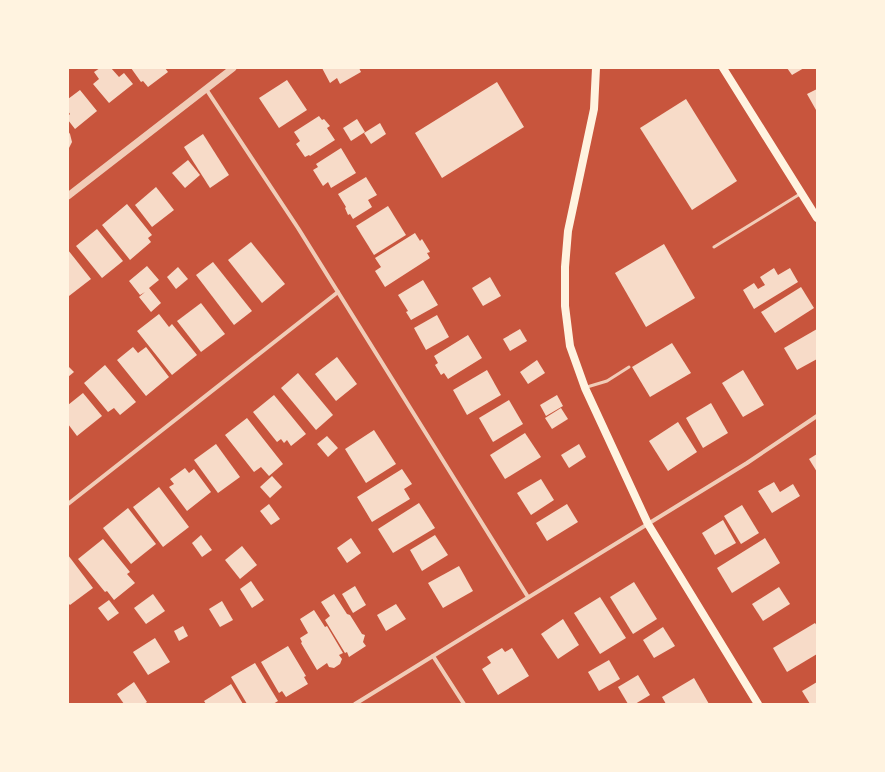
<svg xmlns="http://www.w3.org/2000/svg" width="885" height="772" font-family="Quicksand,sans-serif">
<rect width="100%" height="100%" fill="#c8553d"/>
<g fill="#f7dbc8">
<polygon points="100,68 111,68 119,77 124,73 133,84 109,103 93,84 99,79 94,72"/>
<polygon points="131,68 165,68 168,72 148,87 143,81 141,82"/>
<polygon points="322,68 359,68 361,72 340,84 337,78 330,83"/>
<polygon points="787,68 804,68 792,75"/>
<polygon points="287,80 307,110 279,128 259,98"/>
<polygon points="497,82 524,127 442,178 415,133"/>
<polygon points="817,89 817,109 816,110 807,94"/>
<polygon points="80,90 97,111 75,129 68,120 68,116 70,114 68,111 68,99"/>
<polygon points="686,99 737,181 692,210 640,128"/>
<polygon points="319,116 322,120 324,119 330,126 327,128 335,140 310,156 309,155 305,157 296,144 300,141 294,132"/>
<polygon points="357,119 365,132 351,141 343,128"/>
<polygon points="380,123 386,134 371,144 364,133"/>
<polygon points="68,131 70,134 72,142 68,150"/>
<polygon points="203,134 229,175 210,188 184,147"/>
<polygon points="341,148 356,173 331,188 328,182 323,186 313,170 318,167 316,164"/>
<polygon points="188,160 200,175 185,188 172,173"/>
<polygon points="366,177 377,195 368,200 372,207 353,219 350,214 348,215 345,208 346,207 338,194"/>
<polygon points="156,187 174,210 152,227 135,205"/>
<polygon points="127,204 152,235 148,238 151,242 130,260 102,225"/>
<polygon points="388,206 406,235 374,255 356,226"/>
<polygon points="97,229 123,261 102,278 76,246"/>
<polygon points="415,233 420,241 422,239 430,252 427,253 430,258 385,287 375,271 381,267 375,258"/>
<polygon points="251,242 285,284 262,303 228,260"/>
<polygon points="664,244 695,298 646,327 615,273"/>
<polygon points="68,250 91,279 69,296 68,295"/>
<polygon points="213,262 252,311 234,325 196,275"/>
<polygon points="147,266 159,280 149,288 161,303 151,312 139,297 145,292 140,295 129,281"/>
<polygon points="178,267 188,279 176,289 167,277"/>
<polygon points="774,268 778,275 790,268 798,282 754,309 743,290 754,283 758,289 765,285 760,277"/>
<polygon points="490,277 501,296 483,306 472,288"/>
<polygon points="423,280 438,305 411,320 406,312 408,311 398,295"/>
<polygon points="801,287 814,308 775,333 761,312"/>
<polygon points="201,303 225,334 201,352 177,321"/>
<polygon points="159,314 169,327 172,324 197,355 172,375 137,331"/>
<polygon points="437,315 449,337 426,350 414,328"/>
<polygon points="520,329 527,341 510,351 503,339"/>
<polygon points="817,329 817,359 797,370 784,348"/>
<polygon points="468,335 482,358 448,379 444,373 441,375 435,365 438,363 434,356"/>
<polygon points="672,343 691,373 650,397 632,367"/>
<polygon points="133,347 138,353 146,347 169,377 146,396 117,360"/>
<polygon points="337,357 357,384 336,401 315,374"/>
<polygon points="537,360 545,373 528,384 520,372"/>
<polygon points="105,365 136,402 120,415 114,408 108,412 84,383"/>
<polygon points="68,366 74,372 68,377"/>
<polygon points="487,370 501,395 467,415 453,390"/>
<polygon points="743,370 764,405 743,417 722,383"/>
<polygon points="298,373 333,415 316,430 281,388"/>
<polygon points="83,393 102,416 77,436 68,424 68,405"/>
<polygon points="274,395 306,434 291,446 287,440 284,443 281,439 277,442 253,412"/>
<polygon points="557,395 563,406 546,416 540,405"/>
<polygon points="509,400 523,424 493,442 479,418"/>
<polygon points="711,403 728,433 703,448 686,418"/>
<polygon points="561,408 568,419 552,429 545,418"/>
<polygon points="247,418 283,464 269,476 261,467 254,472 225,435"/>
<polygon points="678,422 697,452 668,471 649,441"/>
<polygon points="374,430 396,464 366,483 345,449"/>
<polygon points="525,433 541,457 505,479 490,455"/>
<polygon points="327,436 338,448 328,457 317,444"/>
<polygon points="216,444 240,477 218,493 194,460"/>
<polygon points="579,444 586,457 569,468 561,455"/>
<polygon points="817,454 817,472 809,459"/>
<polygon points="185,468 189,473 194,469 211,492 187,511 169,487 174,484 170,479"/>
<polygon points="402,469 412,484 404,489 410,499 372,522 357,497"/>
<polygon points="272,476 282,487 270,498 260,487"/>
<polygon points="541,479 554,500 531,515 517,493"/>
<polygon points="774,482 780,492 793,484 800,496 772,513 758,491"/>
<polygon points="159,487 189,527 163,547 133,507"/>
<polygon points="419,503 435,528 393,553 378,529"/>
<polygon points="269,504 280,519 271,525 260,511"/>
<polygon points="567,504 578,522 547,541 536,523"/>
<polygon points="742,505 759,533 741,544 724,516"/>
<polygon points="128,508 156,544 131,564 103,528"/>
<polygon points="723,520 736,543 715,555 702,533"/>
<polygon points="201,535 212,550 202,557 192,543"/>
<polygon points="435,535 448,555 422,571 410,550"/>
<polygon points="351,538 361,553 347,563 337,548"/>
<polygon points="765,538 780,563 732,593 717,568"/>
<polygon points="103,539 130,572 127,574 135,583 114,600 107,591 105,592 78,559"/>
<polygon points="242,546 257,565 240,579 225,560"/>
<polygon points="68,555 93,588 70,605 68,603"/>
<polygon points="459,566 473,591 443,608 428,583"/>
<polygon points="251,581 264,600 252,608 240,589"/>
<polygon points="634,582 657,619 633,634 610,597"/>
<polygon points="355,586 366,605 353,613 342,594"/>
<polygon points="779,587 790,604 763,621 752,604"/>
<polygon points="153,594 165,611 146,624 134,608"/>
<polygon points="334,594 347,614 350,615 362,634 365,635 363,642 366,646 349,657 347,652 345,653 325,620 330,616 321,602"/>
<polygon points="600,597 626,638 600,654 574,613"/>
<polygon points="109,600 119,613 108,621 98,608"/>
<polygon points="222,601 233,620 220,627 209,609"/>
<polygon points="396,604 406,619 386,631 377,615"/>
<polygon points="314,610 325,627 327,626 343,653 339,655 342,659 340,664 334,668 329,667 327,663 317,670 301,643 302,642 300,638 308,633 300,619"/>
<polygon points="563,619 579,645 558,659 541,634"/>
<polygon points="815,623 817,626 817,654 787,672 773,648"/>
<polygon points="183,626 188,636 179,641 174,631"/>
<polygon points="663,627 675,646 654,658 643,640"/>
<polygon points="155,638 170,662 148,675 133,652"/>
<polygon points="288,646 306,676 304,677 308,684 286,697 282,691 279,693 261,662"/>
<polygon points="502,648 505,652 512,648 529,676 498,695 482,669 491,663 487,657"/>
<polygon points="609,660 620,679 599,691 588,672"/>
<polygon points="255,663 278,701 273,704 247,704 231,677"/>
<polygon points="638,675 650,695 635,704 628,704 618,687"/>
<polygon points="694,678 709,704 666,704 662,697"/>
<polygon points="134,682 147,702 144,704 124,704 117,694"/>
<polygon points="817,682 817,704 810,704 802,691"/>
<polygon points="231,684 243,704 206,704 204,701"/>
</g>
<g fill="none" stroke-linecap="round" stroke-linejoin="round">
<g stroke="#f1ccb7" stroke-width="3">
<polyline points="714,247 800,194"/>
<polyline points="587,387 607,381 629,367"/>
</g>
<g stroke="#f1ccb7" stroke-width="4">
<polyline points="206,89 298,228 528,597"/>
<polyline points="68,504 338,292"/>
<polyline points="433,656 464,704"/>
<polyline points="355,704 747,463 817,416"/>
</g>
<polyline stroke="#f1ccb7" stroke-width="7" points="68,196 233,68"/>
<g stroke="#fff3e0" stroke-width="8">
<polyline points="596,68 594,109 568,231 565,267 565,306 570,346 585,388 648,524 758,704"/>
<polyline points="723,68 817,218"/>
</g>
</g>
<rect width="885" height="772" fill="none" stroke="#fff3e0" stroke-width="138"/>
</svg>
